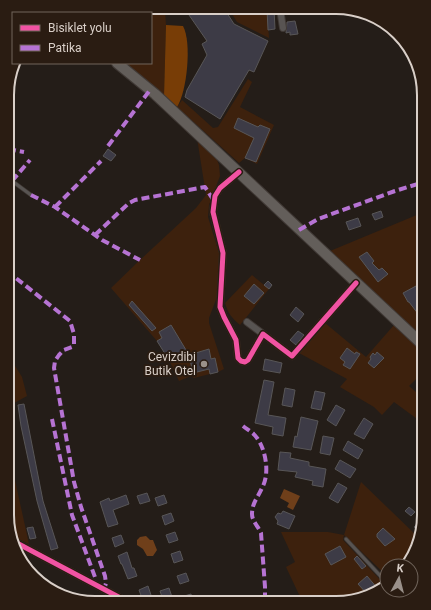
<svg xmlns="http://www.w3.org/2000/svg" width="431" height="610" font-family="Roboto,sans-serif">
<rect width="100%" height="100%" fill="#241d18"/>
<g fill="#3d210d">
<polygon points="229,9 267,9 269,38 237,22"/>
<polygon points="165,10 166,25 164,96 128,66 128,63 151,63 151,13 125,13 125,11"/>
<polygon points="248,79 252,82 240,107 274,125 257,164 245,158 239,163 177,107 182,100 213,128 218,127"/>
<polygon points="197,138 216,157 219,165 220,176 209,205 208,217 220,256 217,297 209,318 209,323 224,369 218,372 215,358 211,359 209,349 189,355 193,373 209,369 210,374 194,378 191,376 179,381 169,360 186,350 171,325 159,332 162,338 157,341 111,288 140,260 196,208 206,195"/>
<polygon points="424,212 424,326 413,331 330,251"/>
<path d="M252,275L269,289L240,325C232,318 228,314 225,303Z"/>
<polygon points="325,323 366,357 394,325 424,352 424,371 409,386 424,399 424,424 394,402 382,415 374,407 340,387 347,379 299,353"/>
<polygon points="7,353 22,377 27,396 7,407"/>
<polygon points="11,462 29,544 12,536 7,516 7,463"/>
<polygon points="361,482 418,537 413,552 400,566 387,566 387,576 344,535 343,540 385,585 375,594 337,603 303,603 286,567 295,562 281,532 328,532 344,535"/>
</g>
<path fill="#783d06" d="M166,25L183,26C192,42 187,92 177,107L164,96Z"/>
<g fill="#6f3f1a">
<polygon points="284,489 300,496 293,510 287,507 289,503 280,498"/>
<polygon points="146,536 150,540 153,540 157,550 153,556 147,556 143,549 137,545 137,540 140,537"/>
</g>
<g fill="#3d3b46" stroke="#585657">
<polygon points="267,9 274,9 275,29 268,30"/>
<polygon points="196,10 225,10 234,24 268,41 254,72 249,70 220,119 185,97 187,90 207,55 202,44 207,41 189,15"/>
<polygon points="295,21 298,34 290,35 290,32 286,33 287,22"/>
<polygon points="238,118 258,127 260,125 270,129 256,162 245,158 254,138 234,128"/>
<polygon points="108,149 116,155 111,161 103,156"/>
<polygon points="381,211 383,217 375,220 372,214"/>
<polygon points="358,218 361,226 349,230 346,222"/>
<polygon points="367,252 374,261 372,263 379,270 382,268 388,274 378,282 359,257"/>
<polygon points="268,281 272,285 269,289 264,285"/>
<polygon points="254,284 264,293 254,304 244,296"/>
<polygon points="416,286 419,293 416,294 424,304 424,311 419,315 409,302 408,302 403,293"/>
<polygon points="132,301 156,328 152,331 129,305"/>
<polygon points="296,307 304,314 298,322 290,315"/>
<polygon points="171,325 186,350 169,360 157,341 162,338 159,332"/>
<polygon points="298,331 304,335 296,345 290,340"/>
<polygon points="347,348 355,354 356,352 360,354 350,369 343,365 345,362 340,358"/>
<polygon points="209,349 211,359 215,358 218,372 210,374 209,369 193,373 189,355"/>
<polygon points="377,352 384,358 374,368 368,363 371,359 370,357 373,353 375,355"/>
<polygon points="265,359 282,363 280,373 263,370"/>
<polygon points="264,380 274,382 268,415 286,418 283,436 272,434 273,427 255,423"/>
<polygon points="285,388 295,390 292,407 282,405"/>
<polygon points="315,391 325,393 321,410 311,408"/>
<polygon points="24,404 43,501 58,548 51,550 37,501 21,426 18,405"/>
<polygon points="336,405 345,410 336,426 327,420"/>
<polygon points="301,417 318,421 311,450 293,447 295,436 297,437"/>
<polygon points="364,418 373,424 364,439 354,434"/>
<polygon points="323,436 334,438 330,455 320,453"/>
<polygon points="348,441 363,450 358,459 343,450"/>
<polygon points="280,452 291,453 290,458 309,462 309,466 326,469 323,487 312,485 313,481 295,477 297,472 278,470"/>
<polygon points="340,460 356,469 350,478 335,469"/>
<polygon points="338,483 347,488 338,503 329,498"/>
<polygon points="147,493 150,501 140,504 137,496"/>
<polygon points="126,495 129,504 113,510 118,524 108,527 100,502 109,498 110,501"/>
<polygon points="164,495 167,503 158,506 155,498"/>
<polygon points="409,507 415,512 411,516 405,511"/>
<polygon points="283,511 295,516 289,529 277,524 278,521 275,517 278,513 281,514"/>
<polygon points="171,513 174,521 165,525 162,516"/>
<polygon points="424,518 424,521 420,533 414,527"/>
<polygon points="33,527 36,538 30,539 27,528"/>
<polygon points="383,528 395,539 385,546 377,537 377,534"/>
<polygon points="175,532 178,540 169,543 166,535"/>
<polygon points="121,535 124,543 115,547 112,538"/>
<polygon points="340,546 346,557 331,565 325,554"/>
<polygon points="180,551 183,560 174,563 171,554"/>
<polygon points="127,552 132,568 134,568 137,576 128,579 122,564 121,564 118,556"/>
<polygon points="357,556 366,566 362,569 354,559"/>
<polygon points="397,559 403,566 390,566"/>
<polygon points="186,573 189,581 180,584 177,576"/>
<polygon points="367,576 378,589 372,595 369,596 358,584"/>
<polygon points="148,586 151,595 142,598 139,590"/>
<polygon points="169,588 172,597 163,600 160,591"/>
<polygon points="191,594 193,603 183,603 181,597"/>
</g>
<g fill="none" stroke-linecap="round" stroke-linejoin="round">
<g stroke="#403935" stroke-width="4.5">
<g id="lane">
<polyline points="8,178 31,195"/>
<polyline points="346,539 387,583"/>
</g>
</g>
<g stroke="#403935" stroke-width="8">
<g id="street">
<polyline points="280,9 283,28"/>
<polyline points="239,172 220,188 215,196 213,212 223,253 220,307 224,317 236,340 238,358 241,361 245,362 248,360 263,334 292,356 356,283"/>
<polyline points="247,322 263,334"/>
<polyline points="13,541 128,602"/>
</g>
</g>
<g stroke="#403935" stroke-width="12">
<polyline id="primary" points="117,63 155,94 424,346"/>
</g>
<use href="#lane" stroke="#585452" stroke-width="3"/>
<use href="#street" stroke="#585452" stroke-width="6"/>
<use href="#primary" stroke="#635e5a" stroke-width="10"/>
<g stroke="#b673d3" stroke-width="4" stroke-dasharray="8 4" stroke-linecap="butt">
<polyline points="108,146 150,90"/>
<polyline points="8,151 13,150 24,152"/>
<polyline points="12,181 30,160"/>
<polyline points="31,195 55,207 102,240 140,260"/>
<polyline points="55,207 101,161"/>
<polyline points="299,230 318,219 395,191 424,182"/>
<polyline points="95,235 129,203 135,200 205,187 214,201"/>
<polyline points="7,271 70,321 74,334 74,344 72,347 64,350 59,355 55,361 54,368 74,482 81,507 105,576 106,583 104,590"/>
<polyline points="52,419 72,515 95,577 94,585"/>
<path d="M243,426C248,430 254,433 257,438C266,450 270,474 262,488C258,497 252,503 252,514C252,521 258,526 261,533L265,587V603"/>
</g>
<g stroke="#2a1c12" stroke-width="8">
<g id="cycleway">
<polyline points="239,172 220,188 215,196 213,212 223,253 220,307 224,317 236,340 238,358 241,361 245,362 248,360 263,334 292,356 356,283"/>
<polyline points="13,541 128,602"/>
</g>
</g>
<use href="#cycleway" stroke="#f153a3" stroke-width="5"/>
</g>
<circle fill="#9a918a" stroke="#2a1c12" stroke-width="1.5" cx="204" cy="364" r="4"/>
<g text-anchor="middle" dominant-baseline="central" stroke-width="4" stroke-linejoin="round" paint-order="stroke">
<g font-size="12" fill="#d9cfc8" stroke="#2a1c12" text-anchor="end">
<text x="196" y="357">Cevizdibi<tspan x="196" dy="14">Butik Otel</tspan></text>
</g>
</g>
<path d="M0 0H431V610H0ZM95 14H336A81 81 0 0 1 417 95V515A81 81 0 0 1 336 596H95A81 81 0 0 1 14 515V95A81 81 0 0 1 95 14Z" fill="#2a1c12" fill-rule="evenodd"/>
<path fill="none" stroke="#d9cfc8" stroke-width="2" d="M95 14H336A81 81 0 0 1 417 95V515A81 81 0 0 1 336 596H95A81 81 0 0 1 14 515V95A81 81 0 0 1 95 14Z"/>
<rect x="12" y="12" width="140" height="52" fill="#2a1c12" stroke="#70645b"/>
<rect x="20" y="25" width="20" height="6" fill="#f153a3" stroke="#70645b"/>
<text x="48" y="32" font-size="12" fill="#d9cfc8">Bisiklet yolu</text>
<rect x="20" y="45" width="20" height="6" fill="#b673d3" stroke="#70645b"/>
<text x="48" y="52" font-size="12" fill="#d9cfc8">Patika</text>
<g transform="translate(399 578) rotate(7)"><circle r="19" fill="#2a1c12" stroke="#70645b"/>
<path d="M0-3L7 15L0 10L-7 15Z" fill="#9a918a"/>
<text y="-6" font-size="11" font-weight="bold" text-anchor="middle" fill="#d9cfc8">K</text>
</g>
</svg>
